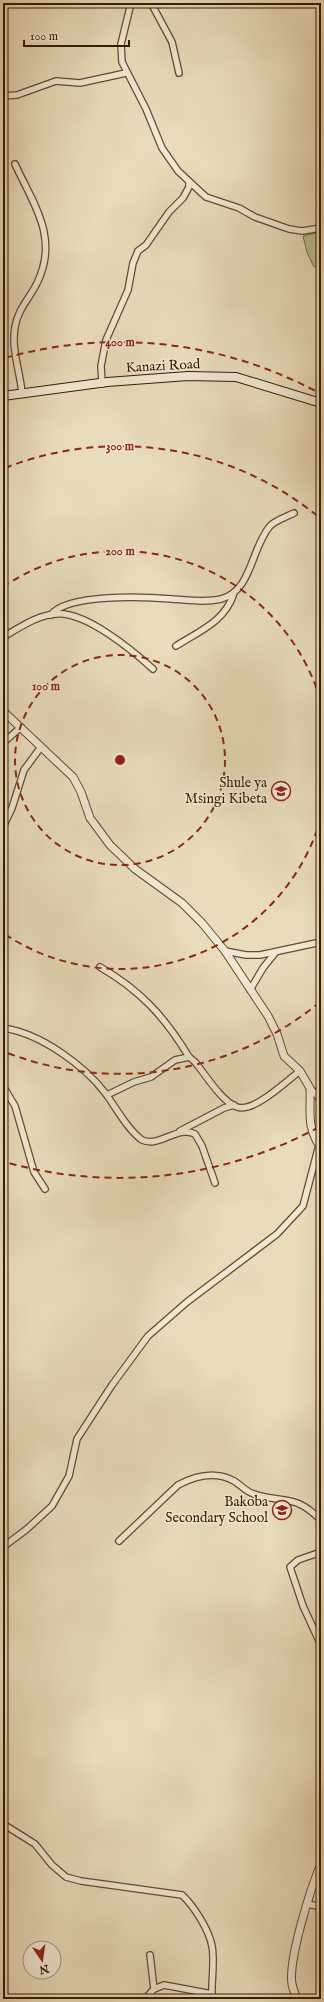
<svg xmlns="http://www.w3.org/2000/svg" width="324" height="2002" font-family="'IM FELL English',serif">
<rect width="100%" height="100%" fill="#e9dcbb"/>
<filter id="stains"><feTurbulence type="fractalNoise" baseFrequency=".005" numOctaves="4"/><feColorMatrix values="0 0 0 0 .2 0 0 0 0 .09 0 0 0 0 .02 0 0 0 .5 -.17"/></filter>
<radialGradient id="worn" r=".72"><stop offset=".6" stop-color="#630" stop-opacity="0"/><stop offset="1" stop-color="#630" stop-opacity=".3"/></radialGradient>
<polygon fill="#b8c08f" stroke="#766e49" points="321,232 321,266 314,267 307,252 303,236"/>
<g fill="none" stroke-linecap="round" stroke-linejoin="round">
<g stroke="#614b31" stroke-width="8">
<g id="minor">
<polyline points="131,3 121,44 122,62 146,109 162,148 178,171 206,197 239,208 255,217 289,229 302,231 321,228"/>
<polyline points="151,3 172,42 179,73"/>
<polyline points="3,96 17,95 56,81 80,83 126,73"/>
<path d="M15,164C32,202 59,236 38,281C31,297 18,308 15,327C11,349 20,371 22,393"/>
<polyline points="102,384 101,366 106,340 128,290 133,263 138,251 146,245 169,212 183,198 189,187 189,182"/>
<path d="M51,615C67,593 146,597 172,599C188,600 205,603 221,599C252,591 251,548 270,526C276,520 286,517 294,513"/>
<path d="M3,637C19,628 37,615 56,614C85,611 132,650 153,669"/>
<path d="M176,646C199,631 225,622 234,593"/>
<polyline points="3,743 21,727"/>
<polyline points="3,827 12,808 24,770 41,747"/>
<polyline points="225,951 246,955 260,955 321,942"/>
<path d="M100,967C140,990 165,1017 189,1057"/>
<polyline points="250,990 263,968 275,953"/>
<path d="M3,1028C40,1033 84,1065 106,1094C116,1108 128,1130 142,1140C159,1148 178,1125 195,1134L202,1146L215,1183"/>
<polyline points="3,1086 15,1106 34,1172 45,1189"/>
<polyline points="310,1088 321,1100"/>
<path d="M107,1095L134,1082L151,1077L175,1060L189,1057L195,1062C205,1074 222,1102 237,1107C254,1113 286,1081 300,1071"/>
<polyline points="180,1131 224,1108 234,1105"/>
<path d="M119,1541L178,1485C195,1476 216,1471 234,1481C241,1485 246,1492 254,1494C286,1504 293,1493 321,1520"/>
<polyline points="3,1547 27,1529 52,1506 69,1476 77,1439 112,1385 148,1336 187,1302 277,1234 303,1206 319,1145"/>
<polyline points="321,1552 298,1560 290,1567 303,1606 321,1645"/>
<path d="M3,1824L35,1844L52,1865L66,1877L81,1881L182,1895C194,1906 209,1930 212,1946C215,1963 211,1981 212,1999"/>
<polyline points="308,1904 321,1907"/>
<polyline points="150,1955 154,1989"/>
<polyline points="145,1999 154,1989 164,1985 212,1994"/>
</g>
</g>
<g stroke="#614b31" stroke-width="9">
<g id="tertiary">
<path d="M3,711L73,777L81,792L90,818L110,845L135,869L182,903L202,923L225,951L268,1016L277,1034L284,1056L300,1071L310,1088C311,1112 306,1127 321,1148"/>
<path d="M297,1999C295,1994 293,1989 292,1984C288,1960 311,1887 321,1864"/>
</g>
</g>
<g stroke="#341b03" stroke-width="10">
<polyline id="secondary" points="3,396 107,382 188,376 236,377 321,403"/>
</g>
<use href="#minor" stroke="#f1e8d3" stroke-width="5.5"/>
<use href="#tertiary" stroke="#f1e8d3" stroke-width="7"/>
<use href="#secondary" stroke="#f1e8d3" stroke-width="8"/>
</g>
<g fill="none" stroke="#8f2418" stroke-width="2" stroke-dasharray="7 5">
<circle cx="120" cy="760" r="105"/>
<path d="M321 818A209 209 0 0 1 3 933M3 587A209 209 0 0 1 321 702"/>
<path d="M320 1002A314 314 0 0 1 5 1052M5 468A314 314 0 0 1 320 518"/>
<path d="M319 1127A418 418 0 0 1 5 1162M5 358A418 418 0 0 1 319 393"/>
</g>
<defs>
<g id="school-ring" transform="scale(1)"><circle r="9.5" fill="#f1e8d3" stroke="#8f2418" stroke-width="1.5"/><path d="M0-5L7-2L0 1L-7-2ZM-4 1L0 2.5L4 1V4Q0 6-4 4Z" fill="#8f2418"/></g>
</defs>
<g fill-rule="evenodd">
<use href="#school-ring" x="281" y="791"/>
<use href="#school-ring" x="282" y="1510"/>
</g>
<g text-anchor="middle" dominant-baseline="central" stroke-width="3" stroke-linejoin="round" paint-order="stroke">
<g font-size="14" fill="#341b03" stroke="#f1e8d3">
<text transform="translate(163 366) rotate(-3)">Kanazi Road</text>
</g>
<g font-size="14" fill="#341b03" stroke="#f1e8d3" text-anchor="end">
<text x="267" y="783">Shule ya<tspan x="267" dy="16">Msingi Kibeta</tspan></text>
<text x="268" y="1502">Bakoba<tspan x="268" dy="16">Secondary School</tspan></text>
</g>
</g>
<circle cx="120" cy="760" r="6" fill="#8f2418" stroke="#f1e8d3" stroke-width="2"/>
<g font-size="12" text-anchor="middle" font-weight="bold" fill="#8f2418" stroke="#f1e8d3" stroke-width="3" stroke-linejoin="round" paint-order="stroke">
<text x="120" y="346">400 m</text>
<text x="120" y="450">300 m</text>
<text x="120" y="555">200 m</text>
<text x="46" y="690">100 m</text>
</g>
<rect width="324" height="2002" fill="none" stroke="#e9dcbb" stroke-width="16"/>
<rect x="4" y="4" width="316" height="1994" fill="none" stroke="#341b03" stroke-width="2"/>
<rect x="8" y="8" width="308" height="1986" fill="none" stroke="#341b03"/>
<g transform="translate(42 1960) rotate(167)"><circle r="19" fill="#f1e8d3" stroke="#a59680"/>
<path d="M0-3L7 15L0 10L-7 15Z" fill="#8f2418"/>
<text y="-6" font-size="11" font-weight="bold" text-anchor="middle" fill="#341b03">N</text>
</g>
<path d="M24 40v6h105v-6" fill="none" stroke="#341b03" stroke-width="2"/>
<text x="30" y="40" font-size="12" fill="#341b03" stroke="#f1e8d3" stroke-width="3" paint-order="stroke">100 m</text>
<rect width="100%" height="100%" filter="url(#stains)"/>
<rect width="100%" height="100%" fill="url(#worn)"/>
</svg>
